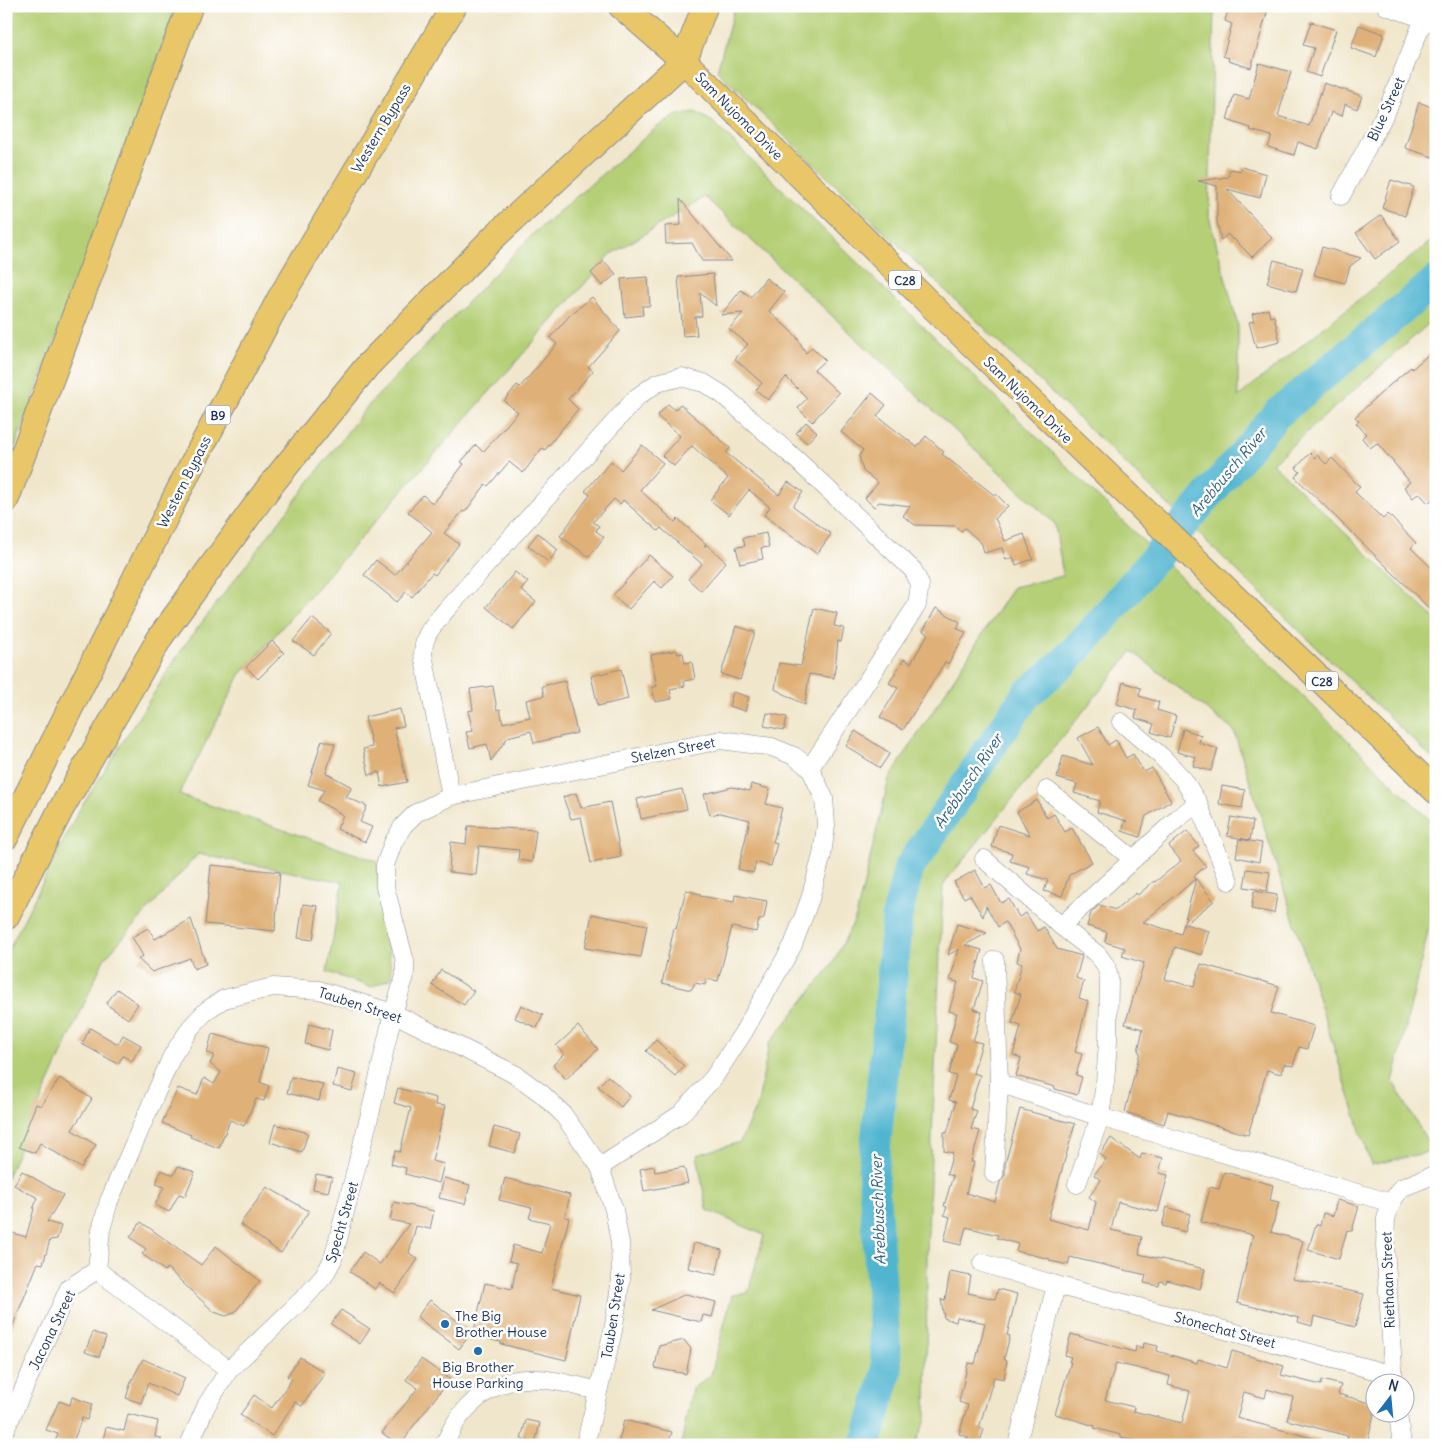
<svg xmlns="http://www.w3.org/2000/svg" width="1442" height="1451" font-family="Delius,sans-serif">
<rect width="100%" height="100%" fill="#fff"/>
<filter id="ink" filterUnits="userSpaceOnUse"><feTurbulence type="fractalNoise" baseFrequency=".02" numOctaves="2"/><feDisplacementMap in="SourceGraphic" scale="10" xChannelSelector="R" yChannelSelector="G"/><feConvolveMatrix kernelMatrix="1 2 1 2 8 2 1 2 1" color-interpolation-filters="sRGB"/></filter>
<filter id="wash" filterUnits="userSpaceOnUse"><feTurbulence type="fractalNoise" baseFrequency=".0096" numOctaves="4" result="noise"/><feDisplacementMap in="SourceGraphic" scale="20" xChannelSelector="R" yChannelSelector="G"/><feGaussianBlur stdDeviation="1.12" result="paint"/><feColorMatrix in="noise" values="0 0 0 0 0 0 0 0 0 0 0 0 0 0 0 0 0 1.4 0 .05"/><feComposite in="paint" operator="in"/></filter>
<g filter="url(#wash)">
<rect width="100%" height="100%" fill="#f0e6cb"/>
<g fill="#b4cf75" stroke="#687f6a">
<polygon points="6,6 176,6 115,184 6,470"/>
<polygon points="735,6 1214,6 1209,216 1238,326 1238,397 1436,237 1436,317 1272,463 1436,620 1436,762 717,71"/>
<polygon points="695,112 713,122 1436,826 1436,925 1430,923 1393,1082 1433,1151 1371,1165 1234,731 1132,651 943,885 927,1252 926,1419 915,1445 681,1445 692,1389 711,1375 732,1295 748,1293 764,1235 707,1210 697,1155 740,1142 758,1103 769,1044 832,965 856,917 889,779 1013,587 1063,576 1055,524 705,197 610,255 240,675 179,795 377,861 392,978 371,987 327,972 343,882 198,854 104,959 6,1179 6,955 78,812 184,646 365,409 534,233 657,127 677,115"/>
</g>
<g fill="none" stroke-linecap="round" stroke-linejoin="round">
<polyline stroke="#51b5d0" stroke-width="31" points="864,1445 868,1438 887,1371 873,1170 889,1014 897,916 909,868 1026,695 1063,663 1094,630 1276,415 1436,281"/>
</g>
<g id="blocks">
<g fill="#dfb077" fill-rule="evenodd">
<polygon points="1229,6 1269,6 1251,68 1228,61 1229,58 1223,56 1232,24 1225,21"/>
<polygon points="1311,22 1336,30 1320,77 1306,72 1314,48 1303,45"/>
<polygon points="1359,25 1384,34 1376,57 1351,48"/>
<polygon points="1259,63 1291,72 1278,116 1309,126 1324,83 1362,96 1357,109 1345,104 1342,116 1331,112 1318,149 1298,142 1294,155 1268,147 1272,136 1250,130 1251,128 1227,120 1234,95 1249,99"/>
<polygon points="1419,102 1436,109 1436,158 1405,148"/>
<polygon points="1242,167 1266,174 1260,198 1227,189 1272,238 1252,257 1234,239 1232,240 1228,234 1221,240 1217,221 1217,186 1198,181 1228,177 1230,169 1241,171"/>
<polygon points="1391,180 1414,187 1405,216 1382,208"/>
<polygon points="680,199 732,261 702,261 692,243 666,244 665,226 681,225"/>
<polygon points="1381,215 1400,241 1375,259 1356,233"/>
<polygon points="1322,247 1361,258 1350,266 1345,283 1314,275"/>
<polygon points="1274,260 1303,268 1296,291 1267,283"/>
<polygon points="604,261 616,274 602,286 591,273"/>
<polygon points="713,274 716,306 700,293 702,316 695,317 697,335 683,336 678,277"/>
<polygon points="648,277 650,306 642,306 643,315 625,317 621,279"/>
<polygon points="766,278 784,292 769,311 796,336 806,353 812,347 825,360 814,370 839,393 812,422 798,408 807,398 786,377 768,400 756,390 762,383 735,359 748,344 729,329 743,313 721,315 741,290 751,297"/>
<polygon points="592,297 620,331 588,367 593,371 568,399 578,409 545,450 542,448 523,473 509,462 488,486 486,484 465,512 463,511 444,533 459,544 435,575 432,573 412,597 406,592 397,602 364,575 376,560 395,575 432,532 408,512 423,495 433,504 464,464 461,462 476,445 483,452 518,412 504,401 517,385 520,387 557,344 550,338 570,315"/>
<polygon points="1268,309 1270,317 1274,316 1280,342 1256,348 1249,322 1254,321 1252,314"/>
<polygon points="1436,348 1436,496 1428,503 1419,493 1413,498 1404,487 1410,482 1377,443 1370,448 1362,438 1366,434 1356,423 1359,421 1355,417 1391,384 1411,367 1412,369"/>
<polygon points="872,393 886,405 877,416 917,447 926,436 944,452 942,454 994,495 996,494 1008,506 995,518 1005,541 1024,534 1033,559 1016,565 1013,557 1006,560 1002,548 984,553 982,544 965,528 961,531 955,526 915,525 903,516 910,506 879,502 874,507 865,498 878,483 863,471 859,456 863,450 841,432"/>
<polygon points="668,404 675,410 680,404 730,448 726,453 779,495 788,482 803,492 793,506 831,534 817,554 764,515 770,507 749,490 729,515 710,500 728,478 692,446 674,466 662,456 680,436 657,416"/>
<polygon points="806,422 817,432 807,443 796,433"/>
<polygon points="642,445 663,463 640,490 675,522 678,519 706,544 704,546 707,545 726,562 701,591 688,579 702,564 661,528 658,531 623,500 620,504 614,499 593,522 599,526 596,531 604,537 589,557 560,536 590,495 585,491 611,461 621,470"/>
<polygon points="1310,453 1315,458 1317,455 1326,464 1332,458 1360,487 1355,492 1383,519 1388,514 1416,543 1411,548 1436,572 1436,615 1295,477 1300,472 1296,468"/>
<polygon points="538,533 558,550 548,562 528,545"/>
<polygon points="766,533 769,547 761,548 763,559 740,564 736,547 745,546 743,538"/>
<polygon points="649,555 673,576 662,588 654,581 629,609 613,595"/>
<polygon points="515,572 528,582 521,590 536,602 513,629 486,607"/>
<polygon points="814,608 837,613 834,626 844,628 841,642 838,641 834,678 809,674 805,705 775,689 779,663 801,666"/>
<polygon points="936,608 960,622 957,628 966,633 948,664 945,662 903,730 880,717 898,688 889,683 904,659 911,663 928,634 923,631"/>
<polygon points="312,618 331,633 314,655 293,641"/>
<polygon points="736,626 755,632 740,680 721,674"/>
<polygon points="272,641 284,653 258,679 246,667"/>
<polygon points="677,650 678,654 683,653 685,663 692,662 695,679 684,681 685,686 670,689 672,699 655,702 652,687 657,686 651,655"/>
<polygon points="621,669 628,699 598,706 591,676"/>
<polygon points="565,681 577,733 534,743 531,731 508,737 491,761 487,744 470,748 466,732 473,731 468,711 473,710 470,689 493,686 497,710 500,709 503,723 530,717 526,700 544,696 542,686"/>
<polygon points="1123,682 1141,688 1139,696 1159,702 1157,710 1176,716 1170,738 1151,732 1154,724 1135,718 1137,710 1117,704"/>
<polygon points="733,692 749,697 745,711 729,706"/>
<polygon points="400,709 404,726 394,728 407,782 382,787 379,772 369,775 363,749 372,747 365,717"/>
<polygon points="767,713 787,717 784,730 764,726"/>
<polygon points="1098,727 1108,745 1116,740 1126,758 1133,754 1144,772 1152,768 1171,801 1146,816 1140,837 1122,831 1125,822 1127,821 1097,812 1100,801 1074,793 1077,784 1057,778 1063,756 1093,765 1078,738"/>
<polygon points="1183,729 1201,735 1199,743 1218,749 1211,771 1193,766 1196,757 1177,752"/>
<polygon points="855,731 890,753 880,768 846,746"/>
<polygon points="322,740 335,744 326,773 352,787 346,797 367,806 360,822 372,827 365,842 337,829 343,815 318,801 324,790 308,785"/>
<polygon points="751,784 770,789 766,804 782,808 773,842 777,843 771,866 756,862 753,873 738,869 750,820 720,813 710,815 704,794 732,787 750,791"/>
<polygon points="1222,786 1245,790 1242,808 1219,804"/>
<polygon points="682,789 687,809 641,819 637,799"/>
<polygon points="576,793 581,808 610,802 621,857 591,863 581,817 571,819 563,797"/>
<polygon points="1037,800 1047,818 1054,814 1065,832 1072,828 1092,862 1069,875 1062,896 1044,891 1048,880 1027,874 1030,867 1010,861 1012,853 992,847 998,825 1030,835 1017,812"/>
<polygon points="1231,817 1253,821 1250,840 1227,836"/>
<polygon points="468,826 536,830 532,862 518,860 519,850 479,846 476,875 449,872 451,842 466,844"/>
<polygon points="1187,831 1199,846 1193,851 1206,866 1194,876 1196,879 1143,922 1181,934 1196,879 1214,901 1185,924 1209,931 1202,955 1175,947 1165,979 1194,987 1201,964 1279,986 1271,1013 1314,1026 1307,1049 1299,1047 1293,1066 1284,1064 1281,1074 1267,1070 1248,1135 1168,1111 1164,1124 1125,1112 1140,1052 1138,1051 1143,1029 1125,1024 1144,963 1122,956 1125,948 1105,942 1107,932 1087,926 1091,913 1099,905 1116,910 1136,893 1138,895 1154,881 1155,882 1181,861 1169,846"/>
<polygon points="1239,839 1262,843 1259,862 1236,857"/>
<polygon points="211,865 280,872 275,931 205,924"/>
<polygon points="1247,869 1270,872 1267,891 1244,887"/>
<polygon points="975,870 985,888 991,885 1001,903 1009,899 1019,917 1026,913 1037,931 1044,927 1057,949 1082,956 1076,978 1084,981 1079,998 1088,1001 1075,1052 1082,1054 1076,1075 1082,1077 1077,1095 1055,1089 1055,1087 1016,1076 1021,1058 1013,1055 1021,1026 1012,1023 1021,994 1014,992 1022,964 1017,962 1020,949 1005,922 998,927 986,906 983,917 970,895 964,898 954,882"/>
<polygon points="686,890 700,894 700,896 734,902 735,895 767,901 764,918 759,920 756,932 732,927 718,981 706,979 705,985 695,983 691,990 662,983 674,928 676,929"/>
<polygon points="1254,891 1277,895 1274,913 1251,909"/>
<polygon points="303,904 318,906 313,940 298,938"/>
<polygon points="592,914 647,925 641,957 585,948"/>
<polygon points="191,919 206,964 194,969 190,958 152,972 138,959 143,956 132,937 148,928 155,939"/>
<polygon points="957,924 987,933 965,945 982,950 974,978 983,981 974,1009 982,1012 973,1041 982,1043 973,1073 980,1075 970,1109 977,1111 971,1129 980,1131 971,1162 974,1162 966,1193 995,1202 1000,1182 1005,1175 1005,1164 1020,1109 1075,1124 1048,1219 1089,1230 1096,1202 1089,1197 1101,1180 1094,1175 1106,1159 1100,1154 1111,1138 1140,1159 1142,1153 1163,1158 1159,1173 1168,1175 1158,1212 1118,1202 1111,1230 1142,1237 1139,1254 1205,1269 1200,1289 1167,1280 1166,1283 1160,1281 1159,1286 1144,1283 1146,1275 1070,1257 1068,1265 1050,1261 1050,1259 1016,1251 1018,1244 997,1238 998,1235 966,1227 961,1245 944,1241 950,1217 944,1215 947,1207 944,1206 953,1176 947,1174 953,1153 944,1151 944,1132 947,1133 956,1102 949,1100 956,1076 949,1074 957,1045 949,1042 957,1013 949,1011 958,982 950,980 959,949 948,955"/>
<polygon points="441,970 474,991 464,1005 432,985"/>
<polygon points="117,989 138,1004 128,1019 106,1004"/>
<polygon points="521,1005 543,1015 537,1028 515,1018"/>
<polygon points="309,1024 332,1030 328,1050 305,1044"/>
<polygon points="578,1026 598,1049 566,1079 553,1065 564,1054 556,1046"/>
<polygon points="90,1028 118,1044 123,1035 141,1045 132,1061 123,1056 118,1064 82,1044"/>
<polygon points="212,1034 268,1048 260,1082 269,1086 264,1101 256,1099 244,1126 230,1120 219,1148 190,1137 191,1135 162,1123 178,1088 197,1095 204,1078 214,1084 221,1072 210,1064 214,1055 207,1053"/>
<polygon points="656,1040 684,1066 675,1076 646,1051"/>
<polygon points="337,1069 357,1074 352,1091 333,1086"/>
<polygon points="608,1076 630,1096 621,1107 598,1086"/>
<polygon points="291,1077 323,1084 319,1101 287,1093"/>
<polygon points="60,1078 92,1099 72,1130 96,1145 81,1168 40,1143 35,1153 19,1147 36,1104 41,1106"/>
<polygon points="398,1088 436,1098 435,1105 445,1106 432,1161 444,1164 439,1183 405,1174 406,1168 391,1164 395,1151 400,1152 411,1108 394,1103"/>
<polygon points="275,1124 308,1133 302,1152 270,1142"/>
<polygon points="494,1127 520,1134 515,1153 489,1146"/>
<polygon points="178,1166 195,1172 185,1196 179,1194 169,1212 155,1205 164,1187 156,1184 161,1170 174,1175"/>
<polygon points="654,1166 655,1172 684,1167 688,1183 644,1191 640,1169"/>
<polygon points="22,1171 63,1195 47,1222 61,1226 57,1239 50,1240 43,1264 38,1263 7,1340 6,1231 26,1237 34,1209 33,1209 38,1198 14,1185"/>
<polygon points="1224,1172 1273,1185 1270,1200 1279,1202 1271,1232 1303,1241 1293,1279 1364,1294 1355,1327 1314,1316 1312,1326 1298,1322 1299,1318 1259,1307 1258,1308 1237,1303 1253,1235 1201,1222 1210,1187 1219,1189"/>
<polygon points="316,1174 332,1177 328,1192 313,1189"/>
<polygon points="444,1178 470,1185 465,1204 439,1198"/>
<polygon points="505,1178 570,1195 565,1217 569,1218 551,1288 580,1295 566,1360 501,1344 501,1342 473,1335 485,1283 512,1289 517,1263 509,1261 513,1245 542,1253 550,1223 529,1218 532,1208 499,1200"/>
<polygon points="267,1187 309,1211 281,1253 240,1224"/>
<polygon points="1337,1200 1359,1206 1352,1231 1347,1230 1339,1259 1308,1250 1316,1224 1320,1226 1323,1213 1333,1216"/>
<polygon points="394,1202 434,1211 430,1229 416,1226 409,1253 418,1259 395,1293 379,1283 375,1289 350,1272 363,1252 380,1264 409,1224 390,1220"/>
<polygon points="1167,1207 1190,1214 1185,1232 1162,1226"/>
<polygon points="141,1222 201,1265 216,1246 260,1281 234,1313 226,1316 214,1312 167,1268 165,1271 142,1254 146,1249 130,1237"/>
<polygon points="694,1243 722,1250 716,1275 688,1268"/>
<polygon points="950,1272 971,1276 968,1293 995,1299 998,1289 1017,1294 1007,1335 1010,1336 1004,1359 1007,1360 1004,1379 994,1377 979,1428 984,1429 979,1445 965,1445 968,1437 959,1434 968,1405 959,1402 968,1363 975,1364 985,1323 957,1317 956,1322 944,1318 941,1299 945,1300"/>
<polygon points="686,1294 716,1302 712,1317 703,1315 701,1322 651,1310"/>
<polygon points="430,1300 472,1332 459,1349 417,1317"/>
<polygon points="341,1310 370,1329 360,1344 331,1324"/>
<polygon points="93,1332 106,1337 99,1357 85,1352"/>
<path d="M1071,1334L1135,1352L1136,1346L1143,1348L1144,1343L1158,1346L1157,1351L1197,1363L1198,1359L1227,1368L1232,1351L1284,1366L1281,1375L1321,1385L1322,1380L1341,1385L1338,1394L1374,1404V1414L1367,1444L1347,1439L1348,1436L1287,1420L1293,1397L1267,1389L1265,1398L1244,1392L1237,1418L1320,1440L1319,1445H1242L1222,1439L1220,1445H1156L1121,1437V1435L1094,1428L1095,1426L1055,1414L1071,1362H1069L1071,1357L1065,1355ZM1116,1363L1170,1376L1168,1385L1190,1391L1182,1423L1133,1411L1134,1407L1105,1400Z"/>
<polygon points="684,1340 691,1349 686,1374 655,1368 659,1346"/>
<polygon points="300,1357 325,1373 302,1406 295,1402 272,1436 240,1415 254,1395 272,1408 292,1379 287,1376"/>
<polygon points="143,1359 185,1378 177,1396 148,1383 141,1403 126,1398 131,1382"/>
<polygon points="421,1359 450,1379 411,1429 402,1445 399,1445 382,1433 418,1388 406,1380"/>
<polygon points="72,1397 92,1404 87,1420 82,1418 72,1445 64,1445 55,1442 58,1434 46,1430 59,1401 70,1405"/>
<polygon points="128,1414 158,1421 155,1437 161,1438 161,1445 102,1445 106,1427 124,1431"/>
<polygon points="526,1420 540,1423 535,1443 521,1439"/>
<polygon points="624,1420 672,1432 668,1445 618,1445"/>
</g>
</g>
</g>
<g filter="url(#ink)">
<use href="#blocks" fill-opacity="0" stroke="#868a94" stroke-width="1"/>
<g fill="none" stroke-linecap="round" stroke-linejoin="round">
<g stroke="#868a94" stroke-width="19">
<g id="minor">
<polyline points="1386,6 1425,19 1436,24"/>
<polyline points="1341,196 1388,108 1429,6"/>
<polyline points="1121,722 1161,756 1183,779 1198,803 1229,881"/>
<polyline points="1047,790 1133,859"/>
<path d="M451,796L423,654C423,634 434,625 446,610L637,397L657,383L681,377L704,383L723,395L798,461L913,570L920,584L917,605L810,768"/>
<polyline points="984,859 1061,926 1098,955 1106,966 1109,978 1108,1042 1105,1082 1100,1117 1077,1184"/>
<polyline points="1061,926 1178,818 1198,803"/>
<polyline points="999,1083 1100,1117 1391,1203"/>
<polyline points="994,1174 999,1083 995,960"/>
<polyline points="982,1263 1056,1285 1393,1375"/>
<polyline points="97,1270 101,1230 109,1201 172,1056 191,1027 207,1010 224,999 273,987 319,990 393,1013 516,1075 542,1094 562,1113 600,1167 614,1210 620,1243 621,1279 613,1331 585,1445"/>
<polyline points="97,1270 229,1370"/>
<polyline points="1394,1384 1385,1246 1386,1219 1391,1203 1401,1188 1436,1174"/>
<polyline points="1398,1414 1402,1445"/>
<polyline points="6,1428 69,1288 97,1270"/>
<polyline points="189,1445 207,1404 229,1370 307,1295 324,1276 333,1259 371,1110 393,1013 405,976 405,961 385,887 385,865 393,843 403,826 416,813 451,796 721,740 772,747 794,756 810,768 824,798 826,825 822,855 810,899 793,945 743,1033 714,1077 681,1114 600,1167"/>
<path d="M444,1445C449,1435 454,1423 461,1415C503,1365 542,1377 598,1391"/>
<polyline points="1017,1445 1056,1285"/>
</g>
</g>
<g stroke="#868a94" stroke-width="27">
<g id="highway">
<polyline points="621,6 684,61 935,309 1436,791"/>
<polyline points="6,500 190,6"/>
<polyline points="6,837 188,472 279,300 454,6"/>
<polyline points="6,917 60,811 161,636 270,486 368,365 494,237 684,61 705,6"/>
</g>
</g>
<use href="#minor" stroke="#fff" stroke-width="18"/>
<use href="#highway" stroke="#e9c769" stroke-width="25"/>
</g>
</g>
<g fill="#1f6fb2" stroke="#fff" stroke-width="2">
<circle cx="445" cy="1324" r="5"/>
<circle cx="478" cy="1351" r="5"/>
</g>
<g text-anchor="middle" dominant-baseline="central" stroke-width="5" stroke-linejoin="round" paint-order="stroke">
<g fill="#fff" stroke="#5f6d8e" stroke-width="1">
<rect x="889" y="270.5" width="32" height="19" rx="4"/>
<rect x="205.5" y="405.5" width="25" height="19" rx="4"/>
<rect x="1306" y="671.5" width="32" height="19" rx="4"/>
</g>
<g font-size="12" font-weight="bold" fill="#1b2f5e">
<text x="905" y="280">C28</text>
<text x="218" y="415">B9</text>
<text x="1322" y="681">C28</text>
</g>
<g font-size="14" fill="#1b2f5e" stroke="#fff">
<text transform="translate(1386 109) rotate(-65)">Blue Street</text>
<text transform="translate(739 116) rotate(45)">Sam Nujoma Drive</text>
<text transform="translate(381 128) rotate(-59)">Western Bypass</text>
<text transform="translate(1028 400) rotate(44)">Sam Nujoma Drive</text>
<text transform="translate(184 482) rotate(-63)">Western Bypass</text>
<text transform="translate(673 750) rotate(-11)">Stelzen Street</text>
<text transform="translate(360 1005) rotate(18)">Tauben Street</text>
<text transform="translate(342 1222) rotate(-74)">Specht Street</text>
<text transform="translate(1388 1280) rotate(-92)">Riethaan Street</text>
<text transform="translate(613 1316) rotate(-81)">Tauben Street</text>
<text transform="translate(52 1330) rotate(-64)">Jacona Street</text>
<text transform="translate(1225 1330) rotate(15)">Stonechat Street</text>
</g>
<g font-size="14" fill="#1b2f5e" stroke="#fff" text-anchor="start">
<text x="455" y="1316">The Big<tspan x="455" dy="16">Brother House</tspan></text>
<text x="478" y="1367" text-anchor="middle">Big Brother<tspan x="478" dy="16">House Parking</tspan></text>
</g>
<g font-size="15" font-style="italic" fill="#2e5e86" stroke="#fff">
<text transform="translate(1228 472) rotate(-50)">Arebbusch River</text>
<text transform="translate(968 781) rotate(-56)">Arebbusch River</text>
<text transform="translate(878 1210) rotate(-92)">Arebbusch River</text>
</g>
</g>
<rect width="1442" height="1451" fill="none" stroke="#fff" stroke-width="25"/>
<g transform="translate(1390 1398) rotate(16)"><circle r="24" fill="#ffffff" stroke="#a4acbf"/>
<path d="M0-4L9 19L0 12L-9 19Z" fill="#1f6fb2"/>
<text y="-8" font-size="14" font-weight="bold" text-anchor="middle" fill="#1b2f5e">N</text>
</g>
</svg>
